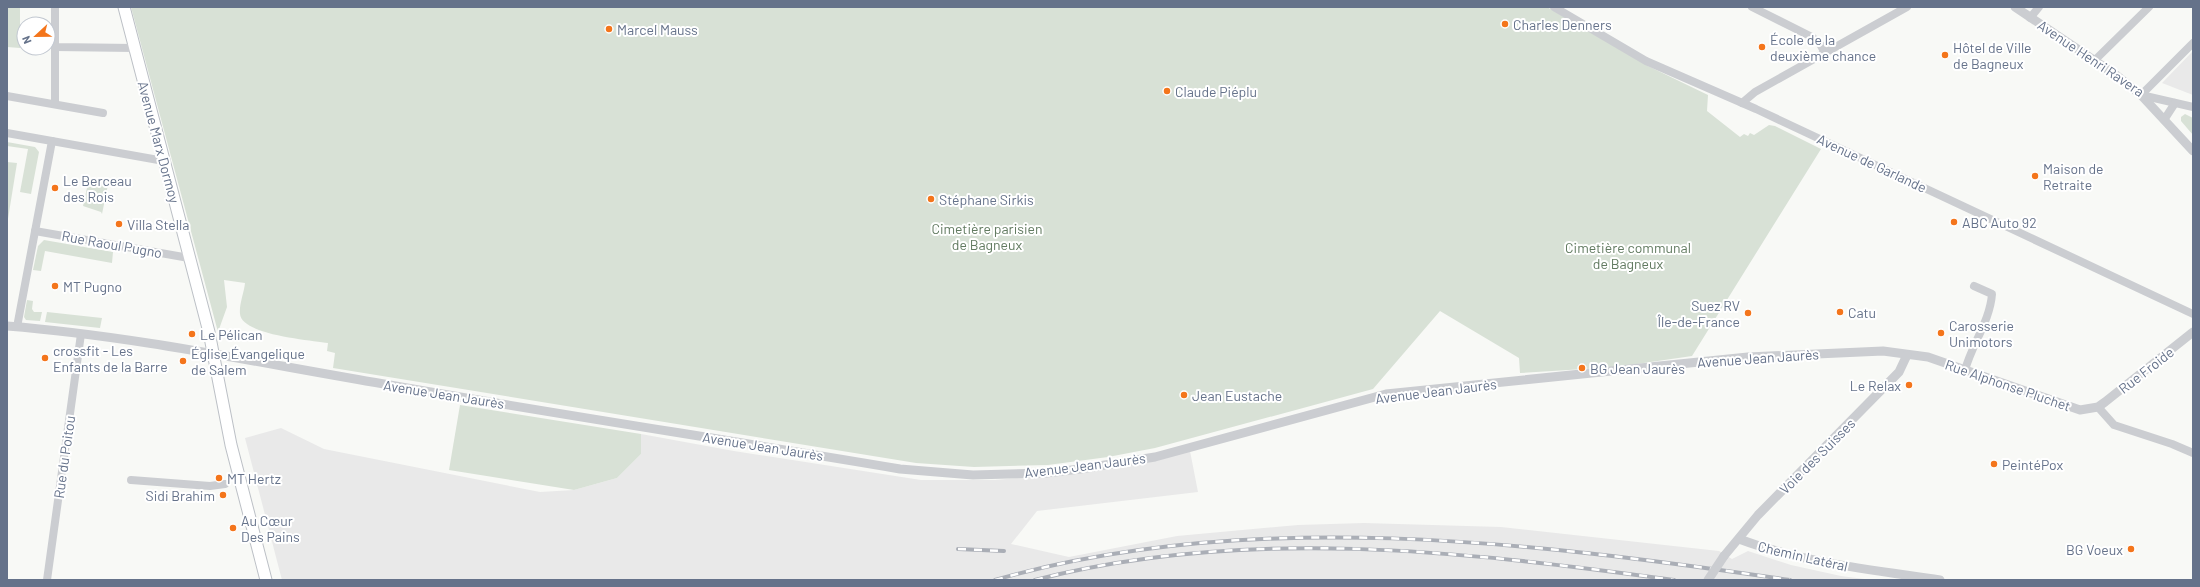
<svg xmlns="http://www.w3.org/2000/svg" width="2200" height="587" font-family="Barlow,sans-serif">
<rect width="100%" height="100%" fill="#f8f9f6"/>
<g fill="#e9e9e9">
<polygon points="2193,51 2193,95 2162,83"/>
<polygon points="281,428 324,449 540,492 574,490 617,478 641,454 641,434 734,451 921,480 995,480 1094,471 1190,451 1198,492 1037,511 1011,544 1069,557 1177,536 1298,525 1364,523 1501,527 1719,551 1732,559 1748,551 1791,565 1841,576 1872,580 282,580 245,438"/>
</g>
<g fill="#d8e1d6">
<polygon points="7,7 20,7 20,48 7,47"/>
<path d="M131,7H1547L1648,66L1708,95L1707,111L1740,137L1744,134L1748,136L1750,133L1754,135L1769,125L1775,126L1821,149L1692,356L1616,367L1520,373L1519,358L1440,311L1373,389L1155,448L1108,457L1048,465L974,467L916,463L333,368L335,353L327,351L328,343C310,340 242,335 240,314C239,304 244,293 245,283L224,280L227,307L218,332Z"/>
<polygon points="2185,114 2193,118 2193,135 2181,121 2181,117"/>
<polygon points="7,142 35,147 39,152 31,194 20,192 28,149 7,146"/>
<polygon points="7,162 17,163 7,225"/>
<polygon points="89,179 107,182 109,180 102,214 101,212 83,206"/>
<polygon points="44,240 113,252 112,263 45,251 41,271 33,270 38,246"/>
<polygon points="27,300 33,301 32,309 34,312 42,312 40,321 26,320 24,317"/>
<polygon points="47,312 102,318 100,328 45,322"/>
<polygon points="460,405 641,434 641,454 617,478 574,490 449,470"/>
</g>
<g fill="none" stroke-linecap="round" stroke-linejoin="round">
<g stroke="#bcc0c6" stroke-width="13">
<polyline id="secondary" points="124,7 209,332 231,445 266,580"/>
</g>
<g stroke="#cbcdd1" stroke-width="8">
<polyline points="55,7 55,47 134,48"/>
<polyline points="1554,7 1646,61 1756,109 2193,314"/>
<polyline points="1752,7 1812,37 1820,44 1825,53"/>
<polyline points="2030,18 2039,7"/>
<polyline points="55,47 55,104"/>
<polyline points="2095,60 2149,7"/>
<polyline points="2141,95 2193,43"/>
<polyline points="2141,95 2193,107"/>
<polyline points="7,96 103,113"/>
<polyline points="1742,103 1755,92 1907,7"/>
<polyline points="2164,120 2175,103"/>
<polyline points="7,133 164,161"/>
<polyline points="35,231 189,258"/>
<polyline points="17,327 52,141"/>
<path d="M1965,370C1972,344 1990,321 1992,294L1974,286"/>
<polyline points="2098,407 2114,425 2172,444 2193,453"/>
<polyline points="131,480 210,486 225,484"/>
<polyline points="47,580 81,334"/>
</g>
<g stroke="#cbcdd1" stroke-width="9">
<polyline points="2015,7 2116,75 2141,95 2193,151"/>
<path d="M7,326C134,336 259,363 384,384C556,414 728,440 900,469L973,475L1046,473L1080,469L1155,457L1386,394L1748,357L1883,351L1928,357L2080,410L2098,407L2105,402L2193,332"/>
<path d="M1739,539C1803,563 1873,570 1940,580"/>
<polyline points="1724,556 1758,515 1899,372 1907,355"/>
</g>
<use href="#secondary" stroke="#fff" stroke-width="11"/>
<g stroke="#aaaeb6" stroke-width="4">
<g id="rail">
<polyline points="958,549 1004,551"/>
<path d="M995,580C1251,507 1531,542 1790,580"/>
<path d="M1035,580C1245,526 1463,551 1674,580"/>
</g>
</g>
<use href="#rail" stroke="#fff" stroke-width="2.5" stroke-dasharray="8" stroke-linecap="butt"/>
<polyline stroke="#cbcdd1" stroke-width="9" points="1708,580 1724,556"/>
</g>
<g fill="#f4751b" stroke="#fff" stroke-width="1.5">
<circle cx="1505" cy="24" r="4"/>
<circle cx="609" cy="29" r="4"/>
<circle cx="1762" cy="47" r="4"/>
<circle cx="1945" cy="55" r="4"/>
<circle cx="1167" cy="91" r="4"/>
<circle cx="2035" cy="176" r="4"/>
<circle cx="55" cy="188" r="4"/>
<circle cx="931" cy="199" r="4"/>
<circle cx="1954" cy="222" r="4"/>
<circle cx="119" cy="224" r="4"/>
<circle cx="55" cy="286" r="4"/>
<circle cx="1840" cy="312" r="4"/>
<circle cx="1748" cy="313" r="4"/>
<circle cx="1941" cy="333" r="4"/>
<circle cx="192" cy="334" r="4"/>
<circle cx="45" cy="358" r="4"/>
<circle cx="183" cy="361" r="4"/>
<circle cx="1582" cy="368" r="4"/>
<circle cx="1909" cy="385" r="4"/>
<circle cx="1184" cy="395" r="4"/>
<circle cx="1994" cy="464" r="4"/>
<circle cx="219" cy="478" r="4"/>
<circle cx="223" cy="495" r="4"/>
<circle cx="233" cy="528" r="4"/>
<circle cx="2131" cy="549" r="4"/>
</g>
<g text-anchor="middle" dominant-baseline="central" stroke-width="4" stroke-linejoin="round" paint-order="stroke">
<g font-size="14" fill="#65728a" stroke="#fff" text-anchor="start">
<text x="1513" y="24">Charles Denners</text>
<text x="617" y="29">Marcel Mauss</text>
<text x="1770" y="39">École de la<tspan x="1770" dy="16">deuxième chance</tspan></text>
<text x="1953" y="47">Hôtel de Ville<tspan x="1953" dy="16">de Bagneux</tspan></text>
<text x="1175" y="91">Claude Piéplu</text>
<text x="2043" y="168">Maison de<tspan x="2043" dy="16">Retraite</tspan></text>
<text x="63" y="180">Le Berceau<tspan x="63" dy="16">des Rois</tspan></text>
<text x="939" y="199">Stéphane Sirkis</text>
<text x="1962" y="222">ABC Auto 92</text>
<text x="127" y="224">Villa Stella</text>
<text x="63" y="286">MT Pugno</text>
<text x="1740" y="305" text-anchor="end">Suez RV<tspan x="1740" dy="16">Île-de-France</tspan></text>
<text x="1848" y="312">Catu</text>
<text x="1949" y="325">Carosserie<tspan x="1949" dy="16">Unimotors</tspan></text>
<text x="200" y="334">Le Pélican</text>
<text x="53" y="350">crossfit - Les<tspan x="53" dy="16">Enfants de la Barre</tspan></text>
<text x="191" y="353">Église Évangelique<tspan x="191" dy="16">de Salem</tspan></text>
<text x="1590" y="368">BG Jean Jaurès</text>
<text x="1901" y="385" text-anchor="end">Le Relax</text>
<text x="1192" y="395">Jean Eustache</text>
<text x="2002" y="464">PeintéPox</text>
<text x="227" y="478">MT Hertz</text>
<text x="215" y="495" text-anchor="end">Sidi Brahim</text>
<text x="241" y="520">Au Cœur<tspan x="241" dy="16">Des Pains</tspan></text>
<text x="2123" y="549" text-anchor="end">BG Voeux</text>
</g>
<g font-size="14" fill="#65728a" stroke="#fff">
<text transform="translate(2091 58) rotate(34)">Avenue Henri Ravera</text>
<text transform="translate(159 142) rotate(75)">Avenue Marx Dormoy</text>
<text transform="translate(1872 163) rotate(25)">Avenue de Garlande</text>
<text transform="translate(112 244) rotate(10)">Rue Raoul Pugno</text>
<text transform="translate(1758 358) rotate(-4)">Avenue Jean Jaurès</text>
<text transform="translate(2146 370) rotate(-38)">Rue Froide</text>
<text transform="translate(2008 385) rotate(19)">Rue Alphonse Pluchet</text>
<text transform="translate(1436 391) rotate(-7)">Avenue Jean Jaurès</text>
<text transform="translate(444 394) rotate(9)">Avenue Jean Jaurès</text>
<text transform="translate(763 446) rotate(9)">Avenue Jean Jaurès</text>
<text transform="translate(1817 456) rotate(-45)">Voie des Suisses</text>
<text transform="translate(64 457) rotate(-82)">Rue du Poitou</text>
<text transform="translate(1085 465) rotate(-7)">Avenue Jean Jaurès</text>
<text transform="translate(1803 556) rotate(13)">Chemin Latéral</text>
</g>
<g font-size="14" fill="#617a60" stroke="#fff">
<text x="987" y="228">Cimetière parisien<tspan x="987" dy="16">de Bagneux</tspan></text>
<text x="1628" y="247">Cimetière communal<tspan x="1628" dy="16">de Bagneux</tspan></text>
</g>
</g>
<rect width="2200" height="587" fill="none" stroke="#65728a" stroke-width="16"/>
<g transform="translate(36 36) rotate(248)"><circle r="19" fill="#ffffff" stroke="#c1c7d0"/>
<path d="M0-3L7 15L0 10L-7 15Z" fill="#f4751b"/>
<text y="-6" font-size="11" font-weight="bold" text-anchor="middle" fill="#65728a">N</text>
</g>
</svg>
